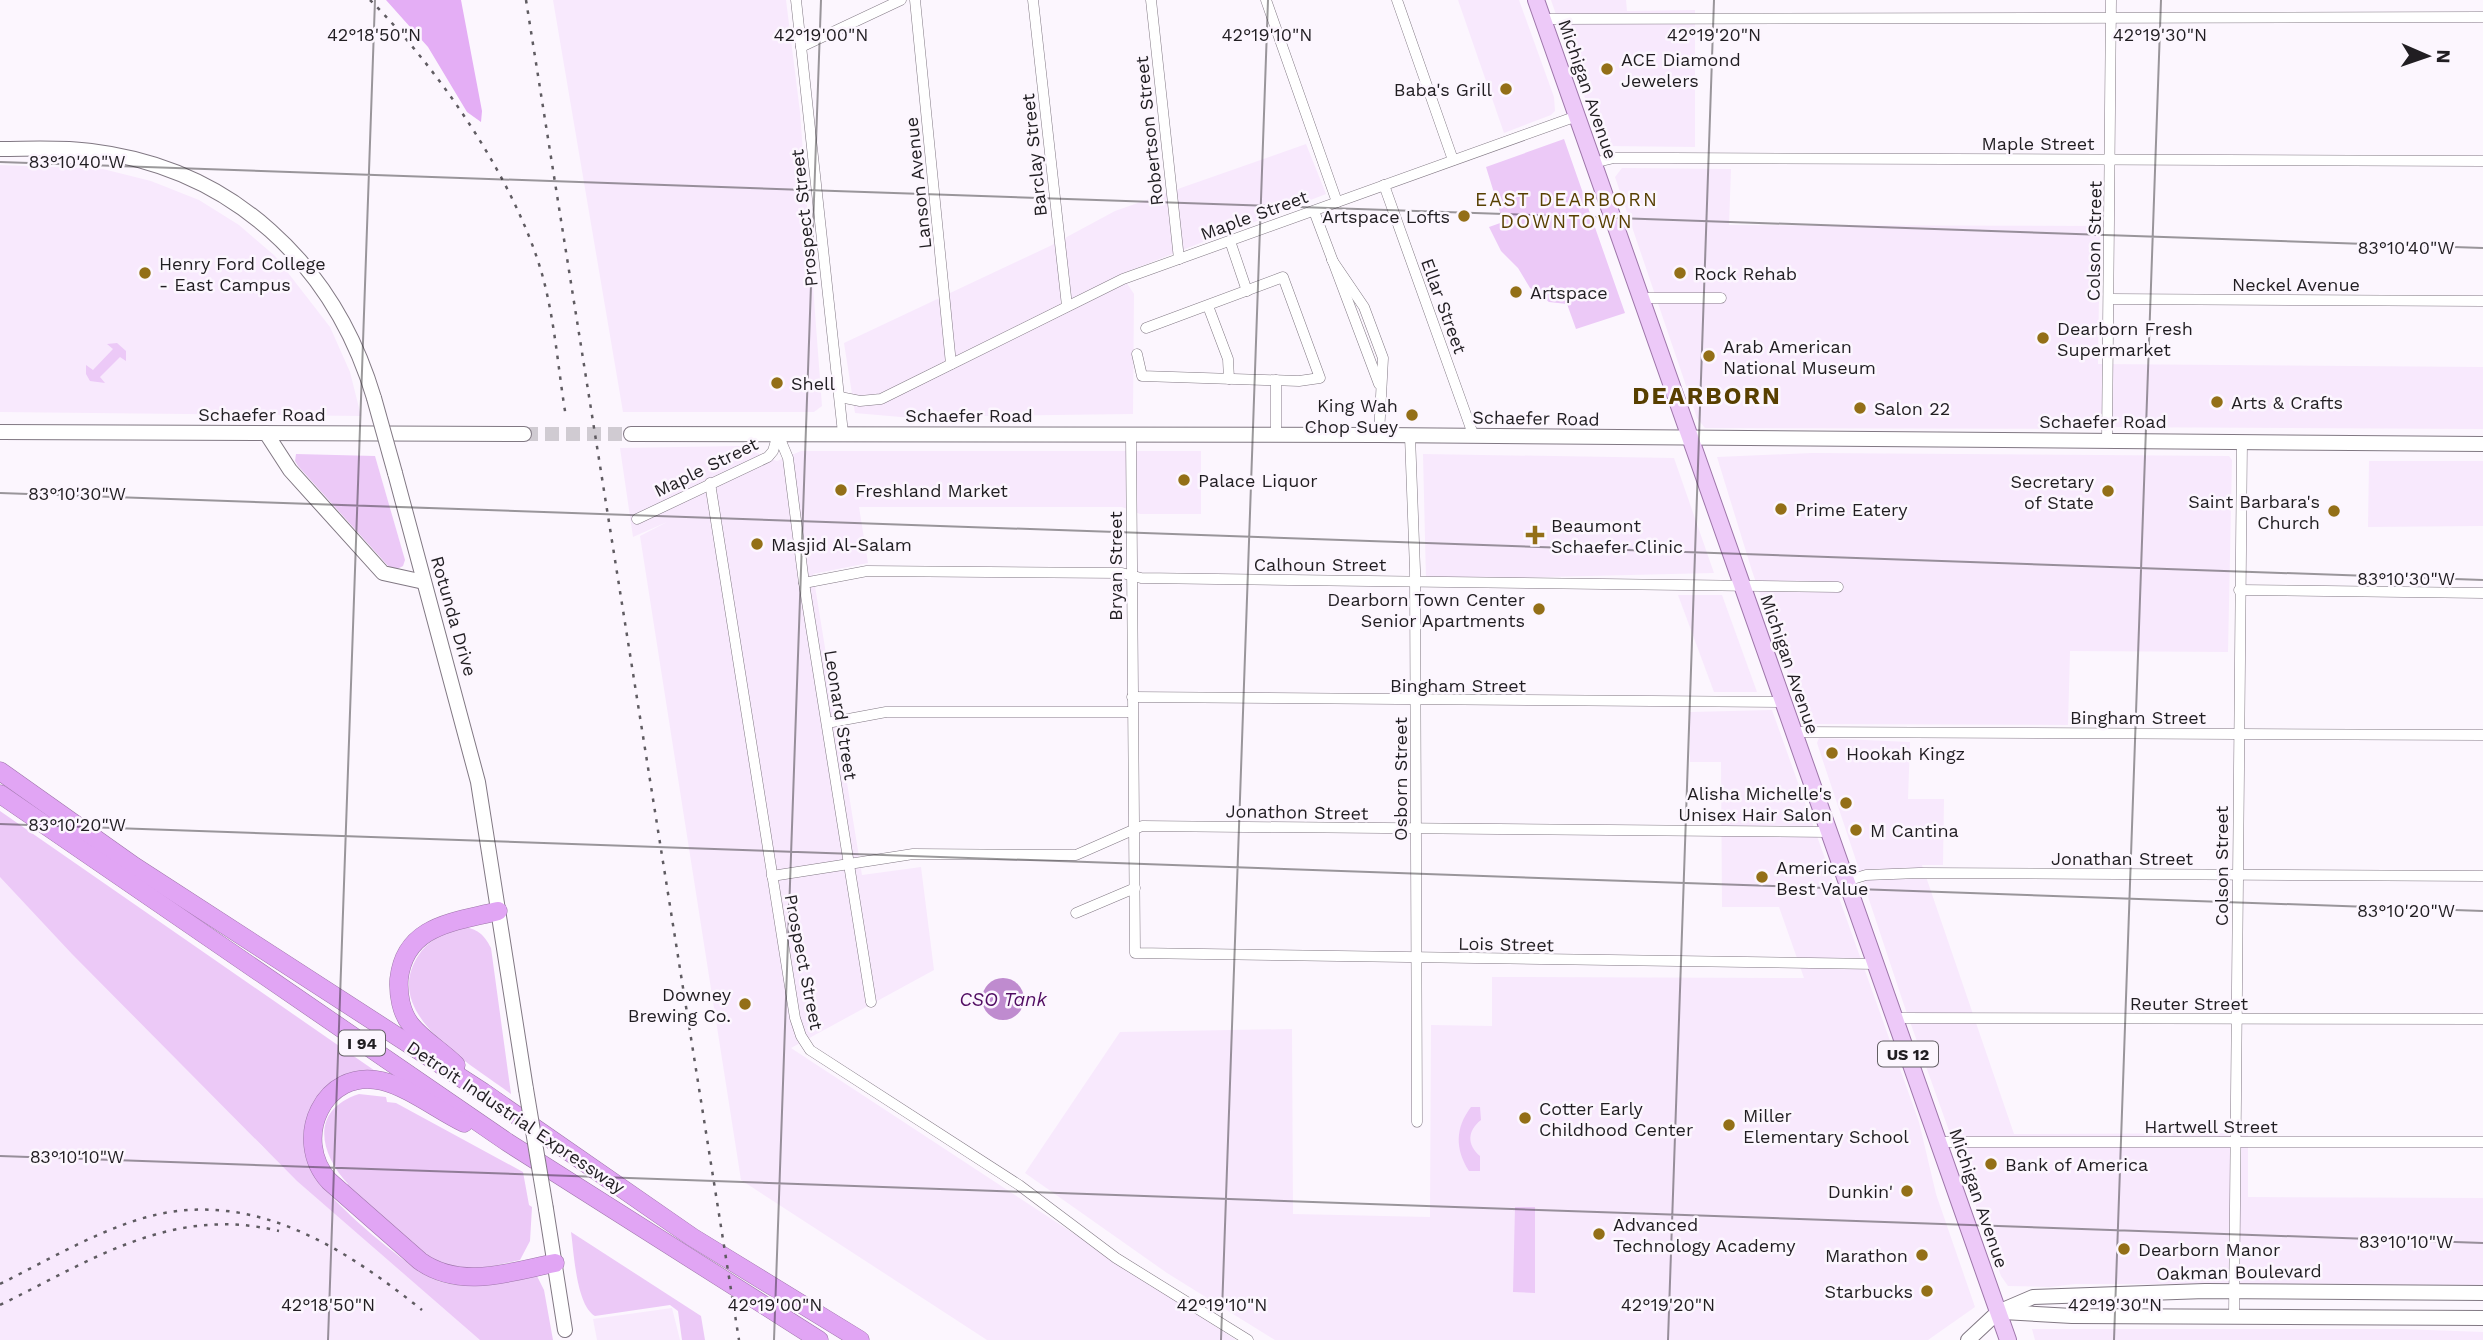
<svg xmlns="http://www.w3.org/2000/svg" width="2483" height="1340" font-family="'Work Sans',sans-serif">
<rect width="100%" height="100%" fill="#fcf6fe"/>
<g fill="#f8e9fd">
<polygon points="553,0 786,0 800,112 822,406 814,412 623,412"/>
<polygon points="1458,0 1519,0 1554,97 1555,111 1551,115 1504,133"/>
<polygon points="1551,0 1626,0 1627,11 1695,10 1695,147 1606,146 1598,136"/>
<polygon points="1306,144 1326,194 1121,274 1134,294 1133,414 901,417 855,413 844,343 1050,246 1115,211"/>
<polygon points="0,165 103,169 151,181 199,200 239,225 275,256 330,327 350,372 361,416 0,412"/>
<polygon points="1622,168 1731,169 1729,225 2100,226 2098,364 2483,367 2483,429 2096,427 2095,424 2089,429 1705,428 1697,418 1615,177"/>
<polygon points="739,446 777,461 801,451 1201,451 1201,514 1140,514 1122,507 859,507 868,563 813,574 862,875 921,867 934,970 791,1048 1236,1340 987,1340 741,1180 640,536 667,522 633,537 620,448"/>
<polygon points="1812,453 2229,456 2232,460 2228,652 2070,651 2068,725 1816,724 1805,721 1752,571 1717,457"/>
<polygon points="1423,454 1674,458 1714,573 1426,580"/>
<polygon points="2369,461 2483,461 2483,526 2368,527"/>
<polygon points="1678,595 1722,595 1757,692 1714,692"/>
<polygon points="1772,710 1919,1122 1936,1194 1975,1307 1928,1340 1275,1340 1167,1273 1025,1173 1120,1032 1292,1029 1293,1214 1430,1217 1431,1025 1492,1026 1492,977 1804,978 1779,907 1722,907 1721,762 1690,762 1690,712"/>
<polygon points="1819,738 1910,742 1908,799 1944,799 1943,865 1922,865 2014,1134 2248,1133 2248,1197 2483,1198 2483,1285 2075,1284 2050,1287 2008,1286 2001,1276 1904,1005 1817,743"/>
<polygon points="0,868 262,1146 434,1298 541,1340 0,1340"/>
<polygon points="672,1308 680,1340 597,1340 593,1319"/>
<polygon points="2032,1329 2400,1329 2483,1332 2483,1340 2035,1340"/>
</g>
<g fill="#ecc9f7">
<polygon points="1564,139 1625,313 1576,329 1567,304 1549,302 1530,288 1518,268 1501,251 1489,227 1503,222 1486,167"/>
<polygon points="117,343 126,351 126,361 120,357 100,377 105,383 90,381 86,374 86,365 93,370 113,349 107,344"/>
<polygon points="296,454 375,456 405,560 403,566 397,569 389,567 298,466 295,461"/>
<path d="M0,811L381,1075L313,1107C305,1120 301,1138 306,1154C310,1164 318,1178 324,1187C339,1209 416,1275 441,1282C471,1291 507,1280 537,1276L544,1290L553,1340H480L297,1181L72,954L0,877Z"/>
<path d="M461,927C477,928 484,934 491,948L511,1094C477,1068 395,1023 411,971C420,945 436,936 461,927Z"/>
<path d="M359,1094L386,1097L387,1102L396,1103L523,1172L529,1205L532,1207L530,1241L520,1260L479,1269L460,1270L437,1264L345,1187L348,1184C319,1152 310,1110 359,1094Z"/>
<path d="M1471,1107H1480L1481,1120C1467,1131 1467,1145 1480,1156V1171H1469C1455,1149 1455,1128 1471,1107Z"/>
<polygon points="1515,1207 1535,1207 1535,1293 1513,1292"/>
<path d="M571,1232L701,1316L705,1340H682L678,1311L670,1305L595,1316C576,1305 574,1252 571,1232Z"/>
</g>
<polygon fill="#e4aef5" points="386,0 461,0 482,111 481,122 467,112 428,47"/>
<circle fill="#bf8bcf" cx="1003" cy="999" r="21"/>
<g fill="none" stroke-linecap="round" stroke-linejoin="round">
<polyline stroke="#d0cbd2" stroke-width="14" stroke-dasharray="14 7" stroke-linecap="butt" points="524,434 631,434"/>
<g stroke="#817883" stroke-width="11">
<g id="street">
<polyline points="796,0 843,433"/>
<polyline points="915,0 951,364"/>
<polyline points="1033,0 1067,306"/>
<polyline points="1151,0 1179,259"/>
<polyline points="1266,0 1337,202"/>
<polyline points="1397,0 1453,160"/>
<polyline points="1543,19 2483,17"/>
<polyline points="801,47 901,0"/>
<polyline points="1593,163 1614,158 1671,158 2483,161"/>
<polyline points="1384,185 1474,437"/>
<polyline points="1314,211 1379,384"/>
<polyline points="1230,241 1247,291"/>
<polyline points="1332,260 1364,307 1383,358 1379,435"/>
<polyline points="1641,298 1721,298"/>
<polyline points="2109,299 2483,301"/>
<polyline points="1208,306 1228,359 1229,379"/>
<polyline points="1137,354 1142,376 1299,381 1320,378 1283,277 1146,328"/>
<polyline points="840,397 860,401 881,399 1123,279 1577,116"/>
<polyline points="778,434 788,458 804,583 871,1002"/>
<polyline points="1131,435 1135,953 1876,964"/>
<polyline points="1276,436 1276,380"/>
<polyline points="1410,436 1415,570 1417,1122"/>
<polyline points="2107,440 2111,0"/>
<polyline points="710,483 795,1018 801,1036 810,1050 1019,1185 1116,1258 1248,1340"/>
<polyline points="637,519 768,457 773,451 778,434"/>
<polyline points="804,583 867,571 1122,573 1141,578 1838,587"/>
<polyline points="2239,590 2483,593"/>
<polyline points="1132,697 1783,702"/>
<polyline points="827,723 886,712 1131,712"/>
<polyline points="1794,732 2483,735"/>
<polyline points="772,876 913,854 1076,855 1142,826 1829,832"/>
<polyline points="1846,881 1866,875 1919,873 2483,876"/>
<polyline points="1076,913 1135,888"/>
<polyline points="1895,1018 2483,1019"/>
<polyline points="1939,1142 2483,1142"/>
<polyline points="2234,1316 2242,441"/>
</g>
</g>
<g stroke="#817883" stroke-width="16">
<g id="secondary">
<path d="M0,149C30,149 61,147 91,151C232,168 334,264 374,398"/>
<polyline points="0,432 524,434"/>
<polyline points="266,433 290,470 383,573 424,582"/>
<polyline points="631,434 1379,435 2483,444"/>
<polyline points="395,473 478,782 526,1089"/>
<polyline points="546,1209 565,1330"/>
<polyline points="2003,1312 2072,1316 2483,1318"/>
<polyline points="1968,1340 1998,1312 2033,1297 2205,1291 2483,1293"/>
</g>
</g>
<g stroke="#9e76aa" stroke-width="18">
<polyline id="primary" points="1536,0 2008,1340"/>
</g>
<g stroke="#9e76aa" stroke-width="19">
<g id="highway">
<polyline points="0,771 134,866 483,1092 692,1237 860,1340"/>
<polyline points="0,794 507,1142 819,1340"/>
<path d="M456,1065C442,1051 423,1040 411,1025C401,1013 398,994 399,979C405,924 456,922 498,911"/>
<path d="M464,1123C439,1111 408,1087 382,1081C324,1067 291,1139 329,1181L420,1261C461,1290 510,1272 555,1263"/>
</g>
</g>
<use href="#street" stroke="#fff" stroke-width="10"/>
<use href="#secondary" stroke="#fff" stroke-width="14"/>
<use href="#primary" stroke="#edc9f8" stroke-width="16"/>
<use href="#highway" stroke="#e1a5f4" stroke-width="18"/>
<g stroke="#5f5b61" stroke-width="2.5" stroke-dasharray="3.5 7" stroke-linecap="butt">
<path d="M370,0C439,69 515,180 542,274C555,320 558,370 566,417"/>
<polyline points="526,0 739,1340"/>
<path d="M0,1284C46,1261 92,1234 140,1219C248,1186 341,1245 422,1310"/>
<path d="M0,1305C92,1260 172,1205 279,1231"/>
</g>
<g stroke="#817883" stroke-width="16" stroke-linecap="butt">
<g id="secondary-bridge">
<polyline points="374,398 395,473"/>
<polyline points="526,1089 546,1209"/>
</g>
</g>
<use href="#secondary-bridge" stroke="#fff" stroke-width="14"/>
</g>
<path fill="none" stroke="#211e22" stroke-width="2" stroke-opacity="0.45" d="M0,162L2483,248M0,493L2483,580M0,824L2483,911M0,1156L2483,1243M328,1340L375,0M774,1340L821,0M1221,1340L1268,0M1668,1340L1714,0M2114,1340L2161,0"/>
<g fill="#936f17" stroke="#fcf6fe" stroke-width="2.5">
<circle cx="1607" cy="69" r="7"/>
<circle cx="1506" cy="89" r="7"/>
<circle cx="1464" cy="216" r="7"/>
<circle cx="145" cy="273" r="7"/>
<circle cx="1680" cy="273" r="7"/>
<circle cx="1516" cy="292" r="7"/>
<circle cx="2043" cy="338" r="7"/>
<circle cx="1709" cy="356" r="7"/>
<circle cx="777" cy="383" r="7"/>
<circle cx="2217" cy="402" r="7"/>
<circle cx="1860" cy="408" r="7"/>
<circle cx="1412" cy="415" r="7"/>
<circle cx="1184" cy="480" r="7"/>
<circle cx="841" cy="490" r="7"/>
<circle cx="2108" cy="491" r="7"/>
<circle cx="1781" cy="509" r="7"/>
<circle cx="2334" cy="511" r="7"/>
<path d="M1531.5 524.5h7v7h7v7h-7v7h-7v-7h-7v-7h7z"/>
<circle cx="757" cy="544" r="7"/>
<circle cx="1539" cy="609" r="7"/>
<circle cx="1832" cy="753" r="7"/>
<circle cx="1846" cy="803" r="7"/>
<circle cx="1856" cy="830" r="7"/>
<circle cx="1762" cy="877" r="7"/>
<circle cx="745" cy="1004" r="7"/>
<circle cx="1525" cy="1118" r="7"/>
<circle cx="1729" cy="1125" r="7"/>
<circle cx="1991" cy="1164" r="7"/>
<circle cx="1907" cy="1191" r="7"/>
<circle cx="1599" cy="1234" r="7"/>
<circle cx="2124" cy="1249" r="7"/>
<circle cx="1922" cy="1255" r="7"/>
<circle cx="1927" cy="1291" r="7"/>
</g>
<g text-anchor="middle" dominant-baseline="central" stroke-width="5" stroke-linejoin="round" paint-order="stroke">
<g fill="#fcf6fe" stroke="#635f64" stroke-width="2">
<rect x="339" y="1030.5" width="46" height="25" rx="5"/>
<rect x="1878" y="1041.5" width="60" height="25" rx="5"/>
</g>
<g font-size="16" font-weight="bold" fill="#211e22">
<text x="362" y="1043">I 94</text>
<text x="1908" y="1054">US 12</text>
</g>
<g font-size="18" fill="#211e22" stroke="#fcf6fe" text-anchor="start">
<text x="1621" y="59">ACE Diamond<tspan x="1621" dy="21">Jewelers</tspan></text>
<text x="1492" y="89" text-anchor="end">Baba's Grill</text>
<text x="1450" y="216" text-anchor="end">Artspace Lofts</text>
<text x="159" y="263">Henry Ford College<tspan x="159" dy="21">- East Campus</tspan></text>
<text x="1694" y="273">Rock Rehab</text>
<text x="1530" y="292">Artspace</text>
<text x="2057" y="328">Dearborn Fresh<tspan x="2057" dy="21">Supermarket</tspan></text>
<text x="1723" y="346">Arab American<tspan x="1723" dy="21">National Museum</tspan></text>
<text x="791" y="383">Shell</text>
<text x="2231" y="402">Arts &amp; Crafts</text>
<text x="1398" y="405" text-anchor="end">King Wah<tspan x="1398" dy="21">Chop Suey</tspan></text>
<text x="1874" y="408">Salon 22</text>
<text x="1198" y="480">Palace Liquor</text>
<text x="2094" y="481" text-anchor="end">Secretary<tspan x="2094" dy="21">of State</tspan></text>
<text x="855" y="490">Freshland Market</text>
<text x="2320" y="501" text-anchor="end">Saint Barbara's<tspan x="2320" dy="21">Church</tspan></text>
<text x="1795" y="509">Prime Eatery</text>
<text x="1551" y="525">Beaumont<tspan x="1551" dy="21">Schaefer Clinic</tspan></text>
<text x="771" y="544">Masjid Al-Salam</text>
<text x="1525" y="599" text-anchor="end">Dearborn Town Center<tspan x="1525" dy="21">Senior Apartments</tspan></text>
<text x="1846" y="753">Hookah Kingz</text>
<text x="1832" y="793" text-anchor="end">Alisha Michelle's<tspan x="1832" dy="21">Unisex Hair Salon</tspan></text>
<text x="1870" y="830">M Cantina</text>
<text x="1776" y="867">Americas<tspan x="1776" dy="21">Best Value</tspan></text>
<text x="731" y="994" text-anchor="end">Downey<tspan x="731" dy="21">Brewing Co.</tspan></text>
<text x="1539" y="1108">Cotter Early<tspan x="1539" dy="21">Childhood Center</tspan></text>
<text x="1743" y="1115">Miller<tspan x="1743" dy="21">Elementary School</tspan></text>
<text x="2005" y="1164">Bank of America</text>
<text x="1893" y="1191" text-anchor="end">Dunkin'</text>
<text x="1613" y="1224">Advanced<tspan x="1613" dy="21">Technology Academy</tspan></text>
<text x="2138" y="1249">Dearborn Manor</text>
<text x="1908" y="1255" text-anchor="end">Marathon</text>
<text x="1913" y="1291" text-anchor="end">Starbucks</text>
</g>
<g font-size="18" fill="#211e22" stroke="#fcf6fe">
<text transform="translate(1588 89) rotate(71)">Michigan Avenue</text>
<text transform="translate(1149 131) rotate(-96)">Robertson Street</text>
<text x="2038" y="143">Maple Street</text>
<text transform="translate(1034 155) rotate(-96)">Barclay Street</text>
<text transform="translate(918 183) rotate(-96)">Lanson Avenue</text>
<text transform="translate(1254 215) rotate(-20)">Maple Street</text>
<text transform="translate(804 218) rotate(-96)">Prospect Street</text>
<text transform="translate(2094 241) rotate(-89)">Colson Street</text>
<text x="2296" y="284">Neckel Avenue</text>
<text transform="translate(1444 306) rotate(70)">Ellar Street</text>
<text x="262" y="414">Schaefer Road</text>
<text x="969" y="415">Schaefer Road</text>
<text transform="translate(1536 418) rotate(1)">Schaefer Road</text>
<text x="2103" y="421">Schaefer Road</text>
<text transform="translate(706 467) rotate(-26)">Maple Street</text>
<text x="1320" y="564">Calhoun Street</text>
<text transform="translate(1115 566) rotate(-90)">Bryan Street</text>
<text transform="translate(454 616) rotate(74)">Rotunda Drive</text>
<text transform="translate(1790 664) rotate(71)">Michigan Avenue</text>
<text x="1458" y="685">Bingham Street</text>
<text transform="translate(841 715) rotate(81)">Leonard Street</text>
<text x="2138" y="717">Bingham Street</text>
<text transform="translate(1400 779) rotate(-90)">Osborn Street</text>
<text transform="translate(1297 812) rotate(1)">Jonathon Street</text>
<text x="2122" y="858">Jonathan Street</text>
<text transform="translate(2221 866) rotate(-90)">Colson Street</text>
<text transform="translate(1506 944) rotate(1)">Lois Street</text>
<text transform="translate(804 962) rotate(79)">Prospect Street</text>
<text x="2189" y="1003">Reuter Street</text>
<text transform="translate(516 1117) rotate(34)">Detroit Industrial Expressway</text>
<text x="2211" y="1126">Hartwell Street</text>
<text transform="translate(1979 1198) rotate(71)">Michigan Avenue</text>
<text transform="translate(2239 1272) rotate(-1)">Oakman Boulevard</text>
</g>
<g font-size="19" letter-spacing="2" fill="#573f00" stroke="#fcf6fe">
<text x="1567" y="199">EAST DEARBORN<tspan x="1567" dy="22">DOWNTOWN</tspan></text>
</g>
<g font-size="19" font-style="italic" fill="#510d62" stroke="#fcf6fe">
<text x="1003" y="999">CSO Tank</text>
</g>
<g font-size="24" font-weight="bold" letter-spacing="2" fill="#573f00" stroke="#fcf6fe">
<text x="1707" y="396">DEARBORN</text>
</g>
</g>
<g font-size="18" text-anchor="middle" fill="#211e22" stroke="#fcf6fe" stroke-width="5" stroke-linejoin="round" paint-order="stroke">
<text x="374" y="41">42°18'50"N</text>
<text x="821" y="41">42°19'00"N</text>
<text x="1267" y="41">42°19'10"N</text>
<text x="1714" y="41">42°19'20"N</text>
<text x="2160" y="41">42°19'30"N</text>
<text x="77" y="168">83°10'40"W</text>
<text x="2406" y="254">83°10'40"W</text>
<text x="77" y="500">83°10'30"W</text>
<text x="2406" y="585">83°10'30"W</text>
<text x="77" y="831">83°10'20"W</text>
<text x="2406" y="917">83°10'20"W</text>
<text x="77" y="1163">83°10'10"W</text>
<text x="2406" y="1248">83°10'10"W</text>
<text x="328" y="1311">42°18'50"N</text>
<text x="775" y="1311">42°19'00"N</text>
<text x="1222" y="1311">42°19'10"N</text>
<text x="1668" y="1311">42°19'20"N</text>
<text x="2115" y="1311">42°19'30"N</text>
</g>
<g transform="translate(2427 56) rotate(92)" stroke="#fcf6fe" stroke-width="5" paint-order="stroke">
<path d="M0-5L12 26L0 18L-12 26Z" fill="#211e22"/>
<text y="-10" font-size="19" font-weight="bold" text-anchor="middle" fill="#211e22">N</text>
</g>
</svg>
